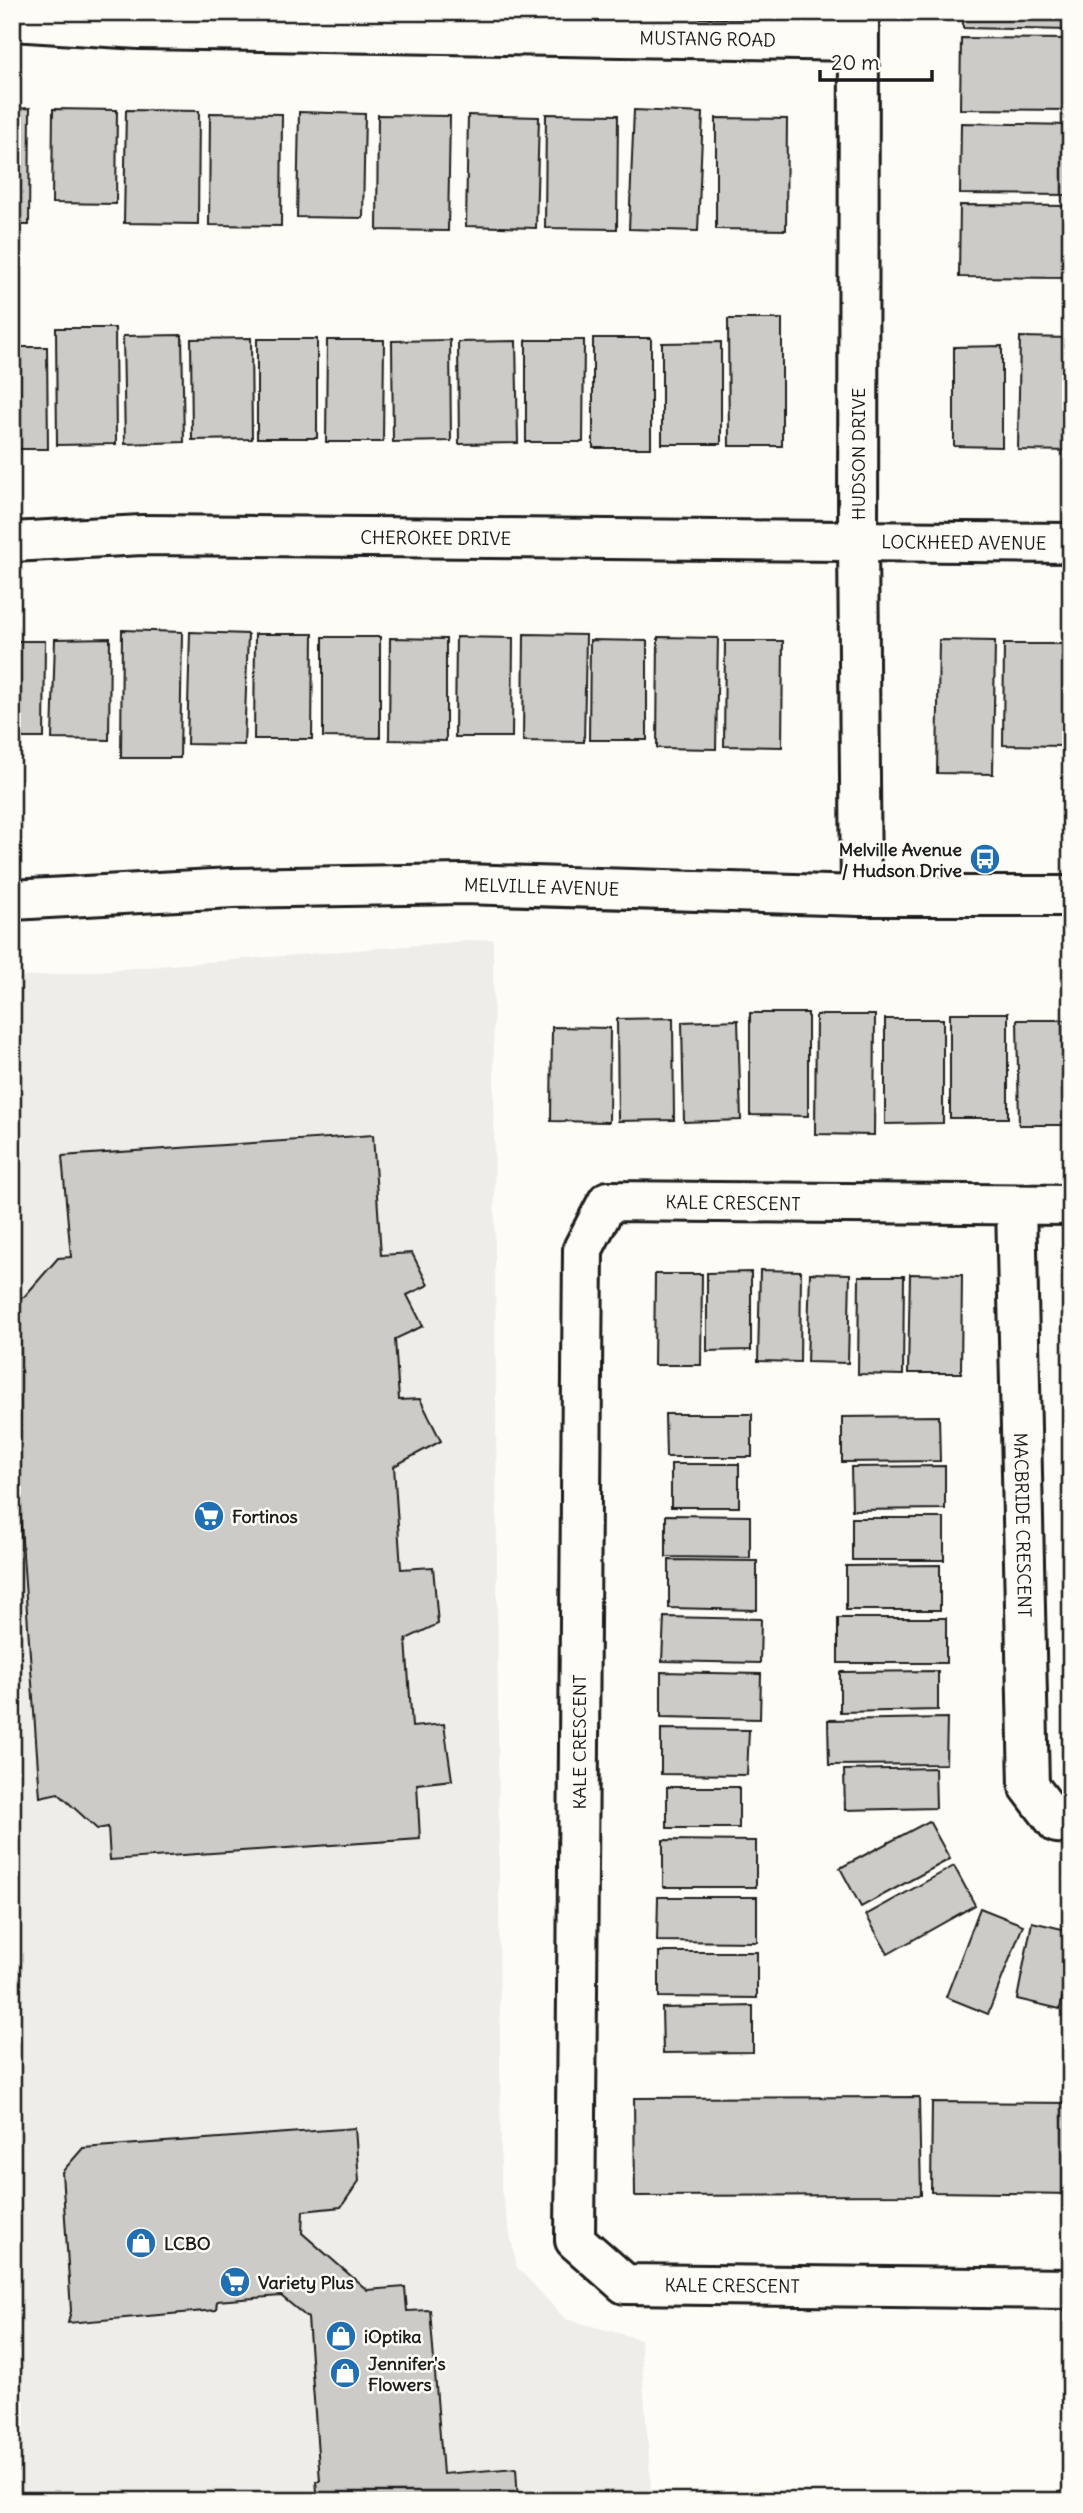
<svg xmlns="http://www.w3.org/2000/svg" width="1083" height="2513" font-family="Delius,sans-serif">
<rect width="100%" height="100%" fill="#fdfcf7"/>
<filter id="ink" filterUnits="userSpaceOnUse"><feTurbulence type="fractalNoise" baseFrequency=".0143" numOctaves="2"/><feDisplacementMap in="SourceGraphic" scale="14" xChannelSelector="R" yChannelSelector="G"/><feConvolveMatrix kernelMatrix="1 2 1 2 8 2 1 2 1" color-interpolation-filters="sRGB"/></filter>
<g filter="url(#ink)">
<polygon fill="#eeede9" points="493,939 501,2190 517,2267 565,2319 640,2339 652,2501 12,2501 12,978"/>
<g fill="#cccbc8" stroke="#1c1c1c" stroke-width="2">
<polygon points="963,12 1071,12 1071,30 963,28"/>
<polygon points="961,38 1071,39 1071,110 960,109"/>
<polygon points="30,108 29,225 12,225 12,109"/>
<polygon points="53,109 117,110 116,204 52,203"/>
<polygon points="126,110 199,111 198,224 124,223"/>
<polygon points="634,110 703,113 698,231 629,229"/>
<polygon points="299,112 365,114 363,218 297,217"/>
<polygon points="210,113 282,114 281,226 209,225"/>
<polygon points="546,114 618,115 617,229 545,228"/>
<polygon points="378,115 450,116 448,231 377,230"/>
<polygon points="468,115 539,117 536,228 466,226"/>
<polygon points="716,118 787,119 786,230 716,229"/>
<polygon points="961,123 1071,125 1071,195 960,194"/>
<polygon points="960,205 1071,206 1071,278 959,277"/>
<polygon points="728,319 782,319 782,446 729,446"/>
<polygon points="56,328 115,328 116,444 57,445"/>
<polygon points="182,335 184,442 125,444 123,336"/>
<polygon points="1020,337 1071,338 1071,451 1018,450"/>
<polygon points="251,338 252,439 192,440 191,339"/>
<rect x="593" y="338" width="58" height="110"/>
<rect x="257" y="339" width="60" height="99"/>
<polygon points="327,340 384,340 383,442 326,442"/>
<polygon points="450,340 451,441 393,442 392,341"/>
<polygon points="526,340 584,340 583,442 526,442"/>
<polygon points="516,341 518,443 459,444 458,342"/>
<polygon points="721,342 721,444 662,444 662,343"/>
<polygon points="1002,346 1002,447 954,446 954,347"/>
<polygon points="12,347 47,347 48,449 12,449"/>
<polygon points="122,630 182,632 180,758 121,758"/>
<polygon points="190,632 248,634 244,745 187,744"/>
<polygon points="255,634 313,634 312,739 254,739"/>
<polygon points="524,634 586,635 584,742 523,741"/>
<polygon points="323,637 380,637 380,738 323,737"/>
<polygon points="456,637 513,638 512,737 455,737"/>
<polygon points="658,637 718,638 716,749 657,748"/>
<polygon points="110,638 109,740 52,739 55,639"/>
<polygon points="390,638 446,639 446,741 389,740"/>
<polygon points="590,640 647,641 647,740 589,740"/>
<polygon points="939,640 995,641 993,774 937,773"/>
<polygon points="12,641 45,641 44,738 12,738"/>
<polygon points="725,641 783,641 782,747 724,746"/>
<polygon points="1004,644 1063,644 1063,746 1003,745"/>
<polygon points="1071,671 1071,743 1069,743"/>
<polygon points="750,1013 808,1013 808,1116 750,1115"/>
<rect x="950" y="1013" width="58" height="105"/>
<polygon points="816,1015 875,1015 874,1135 815,1134"/>
<polygon points="673,1018 674,1120 618,1121 617,1019"/>
<polygon points="885,1019 943,1019 943,1123 885,1124"/>
<polygon points="738,1020 741,1120 684,1122 682,1022"/>
<polygon points="1017,1020 1071,1020 1071,1125 1019,1125"/>
<polygon points="552,1027 610,1028 609,1122 551,1121"/>
<polygon points="373,1135 381,1255 412,1253 428,1285 407,1295 423,1326 395,1339 399,1400 420,1399 441,1441 394,1466 401,1569 433,1567 438,1624 406,1639 412,1727 444,1724 452,1780 417,1784 420,1839 110,1860 108,1827 97,1829 58,1793 40,1797 12,1398 12,1296 16,1296 14,1298 24,1297 58,1258 71,1257 62,1156"/>
<polygon points="760,1270 801,1271 800,1362 758,1361"/>
<polygon points="751,1272 751,1350 707,1351 707,1273"/>
<polygon points="810,1273 850,1274 848,1363 807,1362"/>
<polygon points="655,1274 702,1274 701,1365 654,1365"/>
<polygon points="910,1274 962,1275 961,1373 908,1373"/>
<polygon points="859,1276 904,1276 903,1375 858,1374"/>
<polygon points="665,1414 752,1414 752,1457 666,1457"/>
<polygon points="939,1416 940,1461 842,1462 842,1417"/>
<rect x="671" y="1464" width="68" height="43"/>
<polygon points="945,1466 945,1509 852,1510 851,1467"/>
<polygon points="666,1515 750,1516 750,1558 666,1557"/>
<rect x="852" y="1518" width="92" height="42"/>
<polygon points="669,1560 757,1561 757,1610 669,1608"/>
<polygon points="940,1565 940,1610 846,1610 846,1566"/>
<polygon points="664,1617 761,1619 760,1663 662,1661"/>
<rect x="838" y="1618" width="108" height="45"/>
<polygon points="938,1671 938,1710 840,1712 840,1672"/>
<polygon points="661,1672 761,1674 760,1719 661,1717"/>
<polygon points="947,1718 946,1764 829,1765 828,1720"/>
<polygon points="661,1729 749,1730 747,1775 661,1774"/>
<polygon points="935,1768 936,1808 845,1810 844,1770"/>
<rect x="667" y="1787" width="72" height="41"/>
<polygon points="929,1821 950,1859 861,1907 840,1868"/>
<polygon points="663,1840 756,1841 756,1887 663,1887"/>
<polygon points="954,1866 975,1905 888,1954 866,1915"/>
<polygon points="658,1897 757,1897 757,1942 657,1941"/>
<polygon points="980,1908 1023,1925 988,2014 946,1997"/>
<polygon points="1032,1922 1071,1931 1071,1956 1060,2009 1017,1999"/>
<polygon points="659,1952 757,1952 757,1998 659,1997"/>
<polygon points="753,2006 753,2052 663,2053 662,2008"/>
<polygon points="919,2097 921,2195 635,2196 634,2098"/>
<polygon points="932,2102 1071,2103 1071,2194 931,2192"/>
<polygon points="355,2128 359,2181 341,2207 303,2211 302,2233 367,2290 405,2287 407,2311 430,2310 443,2474 516,2468 518,2501 318,2501 316,2481 320,2481 308,2318 281,2296 217,2301 216,2310 68,2323 71,2311 62,2172 83,2148"/>
</g>
<g fill="none" stroke-linecap="round" stroke-linejoin="round">
<g stroke="#1c1c1c" stroke-width="44">
<g id="minor">
<polyline points="859,12 858,540 861,896"/>
<path id="s1" d="M12,21L139,29L858,41"/>
<path id="s2" d="M12,542L142,535L1071,543"/>
<path id="s3" d="M1016,1205L1029,1786L1057,1823L1071,1824"/>
<path id="s4" d="M1071,1205L608,1201L583,1249L575,2240L625,2284L1071,2289"/>
</g>
</g>
<g stroke="#1c1c1c" stroke-width="44">
<g id="tertiary">
<path id="s5" d="M12,900L232,888L463,884L861,896H1071"/>
</g>
</g>
<use href="#minor" stroke="#fdfcf7" stroke-width="38"/>
<use href="#tertiary" stroke="#fdfcf7" stroke-width="38"/>
</g>
</g>
<defs>
<g id="bus-disc" transform="scale(1.575)"><circle r="9.5" fill="#1f6fb2" stroke="#fdfcf7"/><path d="M-5-6H5V4H4V6H2V4H-2V6H-4V4H-5ZM-3.5-4V0h7V-4ZM-3.5 1.2v1.5H-2V1.2ZM2 1.2v1.5H3.5V1.2Z" fill="#fff"/></g>
<g id="supermarket-disc" transform="scale(1.575)"><circle r="9.5" fill="#1f6fb2" stroke="#fdfcf7"/><path d="M-6-5.5h2.5l.6 2H6L4.5 2H-2.5L-4.4-4H-6ZM-1.5 3.2a1.3 1.3 0 1 0 .1 0ZM3 3.2a1.3 1.3 0 1 0 .1 0Z" fill="#fff"/></g>
<g id="shop-disc" transform="scale(1.575)"><circle r="9.5" fill="#1f6fb2" stroke="#fdfcf7"/><path d="M-5-2.5h2.3a2.7 3.5 0 0 1 5.4 0H5L5.5 6h-11ZM-1.5-2.5h3a1.5 2.3 0 0 0-3 0Z" fill="#fff"/></g>
</defs>
<g fill-rule="evenodd">
<use href="#bus-disc" x="985" y="859"/>
<use href="#supermarket-disc" x="209" y="1516"/>
<use href="#shop-disc" x="141" y="2243"/>
<use href="#supermarket-disc" x="235" y="2282"/>
<use href="#shop-disc" x="341" y="2336"/>
<use href="#shop-disc" x="345" y="2373"/>
</g>
<g text-anchor="middle" dominant-baseline="central" stroke-width="5" stroke-linejoin="round" paint-order="stroke">
<g font-size="18" fill="#1c1c1c" stroke="#fdfcf7">
<text stroke="none"><textPath href="#s1" startOffset="696">MUSTANG ROAD</textPath></text>
<text transform="translate(858 454) rotate(-90)">HUDSON DRIVE</text>
<text stroke="none"><textPath href="#s2" startOffset="424">CHEROKEE DRIVE</textPath></text>
<text stroke="none"><textPath href="#s2" startOffset="952">LOCKHEED AVENUE</textPath></text>
<text stroke="none"><textPath href="#s5" startOffset="530">MELVILLE AVENUE</textPath></text>
<text transform="translate(733 1203) rotate(1)">KALE CRESCENT</text>
<text stroke="none"><textPath href="#s3" startOffset="320">MACBRIDE CRESCENT</textPath></text>
<text transform="translate(579 1742) rotate(-90)">KALE CRESCENT</text>
<text stroke="none"><textPath href="#s4" startOffset="1682">KALE CRESCENT</textPath></text>
</g>
<g font-size="18" font-weight="bold" fill="#1c1c1c" stroke="#fdfcf7" text-anchor="start">
<text x="962" y="849" text-anchor="end">Melville Avenue<tspan x="962" dy="21">/ Hudson Drive</tspan></text>
<text x="232" y="1516">Fortinos</text>
<text x="164" y="2243">LCBO</text>
<text x="258" y="2282">Variety Plus</text>
<text x="364" y="2336">iOptika</text>
<text x="368" y="2363">Jennifer's<tspan x="368" dy="21">Flowers</tspan></text>
</g>
</g>
<rect width="1083" height="2513" fill="none" stroke="#fdfcf7" stroke-width="42"/>
<rect x="21" y="21" width="1041" height="2471" fill="none" stroke="#1c1c1c" stroke-width="2.5" filter="url(#ink)"/>
<path d="M820 70v10h112v-10" fill="none" stroke="#1c1c1c" stroke-width="3.5"/>
<text x="831" y="70" font-size="21" fill="#1c1c1c" stroke="#fdfcf7" stroke-width="5" paint-order="stroke">20 m</text>
</svg>
